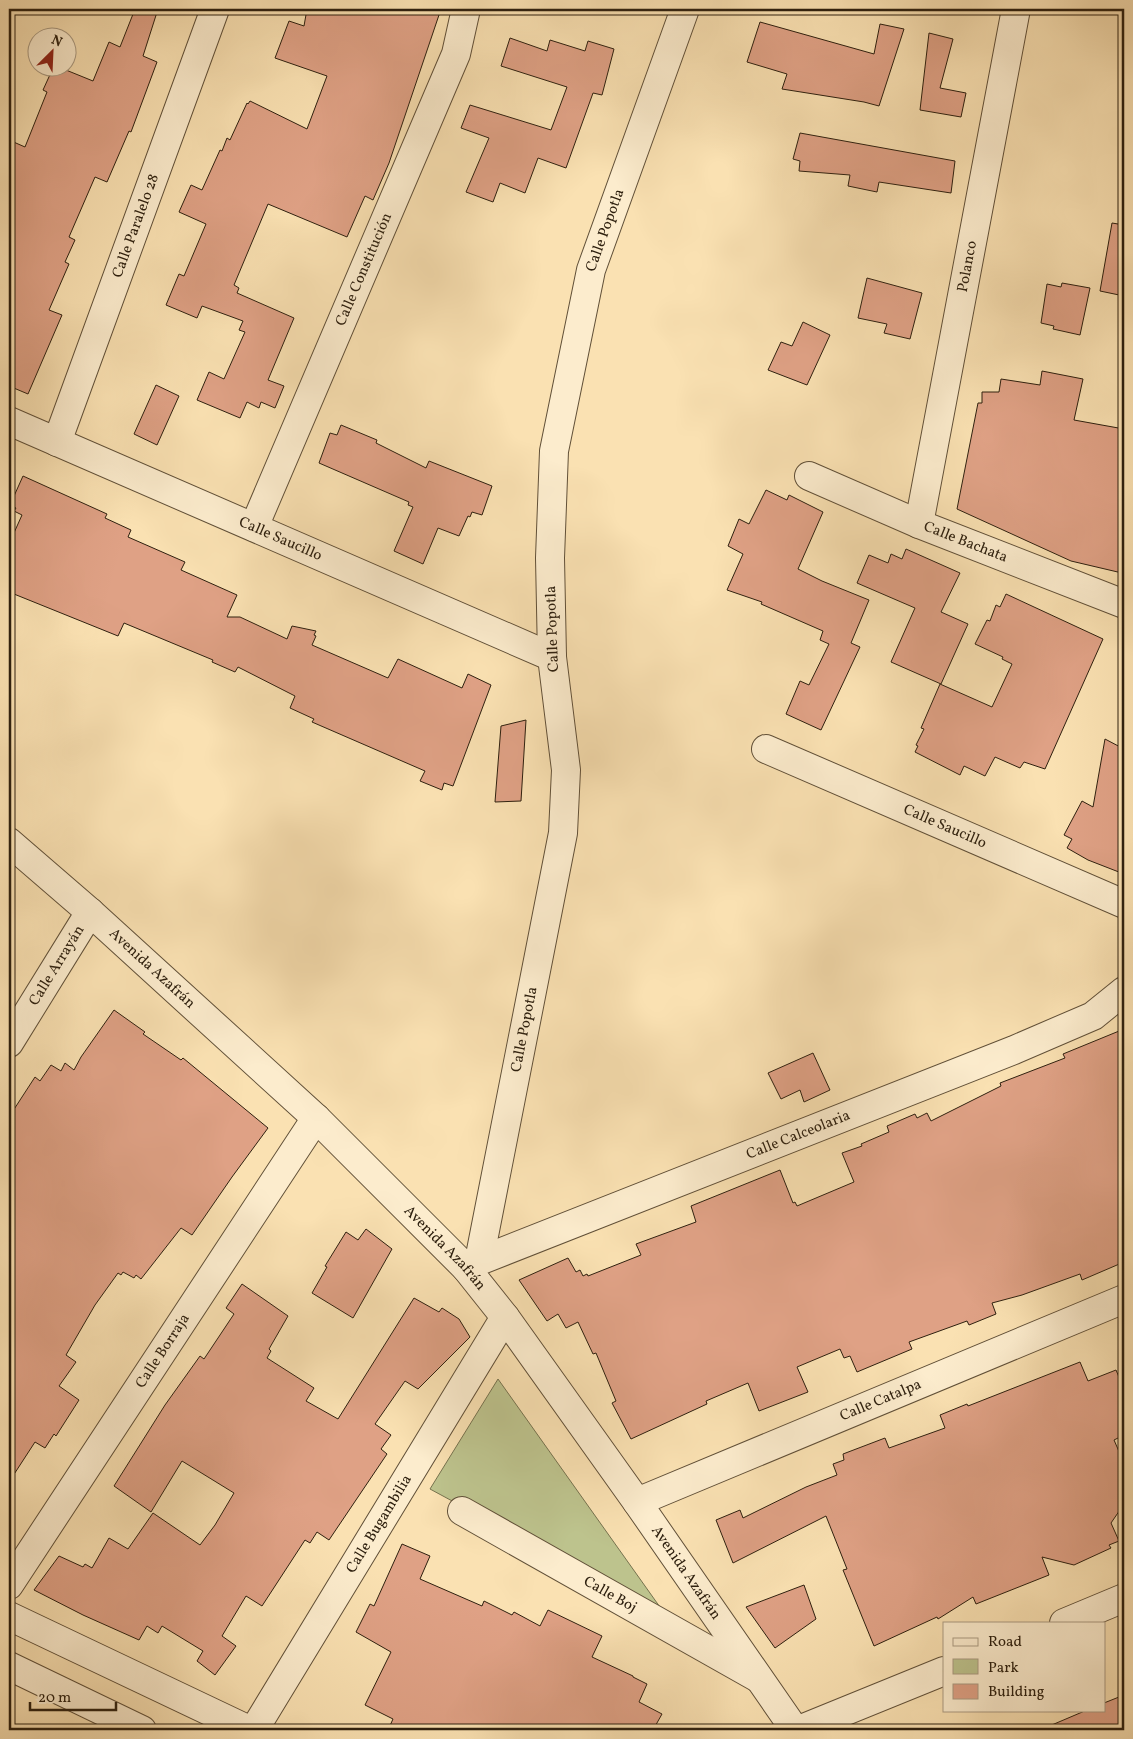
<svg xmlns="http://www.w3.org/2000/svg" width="1133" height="1739" font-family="Vollkorn,serif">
<rect width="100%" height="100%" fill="#fae1b2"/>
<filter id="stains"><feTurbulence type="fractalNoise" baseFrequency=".004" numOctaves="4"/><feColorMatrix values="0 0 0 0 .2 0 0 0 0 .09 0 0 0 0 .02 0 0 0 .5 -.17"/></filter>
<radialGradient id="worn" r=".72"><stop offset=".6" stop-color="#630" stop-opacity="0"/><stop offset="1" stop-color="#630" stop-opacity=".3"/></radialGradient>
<polygon fill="#bdc38d" stroke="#76724e" points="498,1379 667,1617 430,1489"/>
<g fill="#dfa185" stroke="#2e200f">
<polygon points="135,9 158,9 143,56 157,62 131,132 129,131 107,182 95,177 69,237 75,240 65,262 69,264 49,310 62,315 28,394 9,386 9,140 25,147 47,92 43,90 53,68 61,68 93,81 109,42 120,47"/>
<polygon points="307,9 441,9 389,163 373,200 365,196 347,237 268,204 234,285 239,288 237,293 294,318 268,380 284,386 275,408 261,402 259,408 247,402 240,418 197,400 209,372 224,379 245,332 239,330 243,321 202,306 197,318 166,305 179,274 184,276 206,224 179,212 191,185 202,190 220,150 222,151 227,138 230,140 247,103 248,104 250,101 307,129 327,76 275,58 289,21 304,26"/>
<polygon points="760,22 874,54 880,24 904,29 879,106 864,102 782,89 787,74 747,62"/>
<polygon points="929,33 953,39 940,88 966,93 961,117 920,110"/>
<polygon points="510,38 547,51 550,40 585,51 588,41 614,49 602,95 593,93 566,168 538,158 525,193 500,183 493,202 466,192 489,138 461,128 470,105 551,130 567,87 501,66"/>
<polygon points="800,133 955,161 951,193 879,182 877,192 848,186 850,175 799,171 800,161 793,159"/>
<polygon points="1112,223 1124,225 1124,296 1100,291"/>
<polygon points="867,278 922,293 910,339 884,333 887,324 858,318"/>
<polygon points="1062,283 1090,288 1080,335 1053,329 1054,326 1041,323 1047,284 1061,287"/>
<polygon points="803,322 830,335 807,385 768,370 781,342 792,346"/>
<polygon points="1042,371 1083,379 1074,420 1124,429 1124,557 1122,573 1071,561 957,509 978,403 982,403 982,392 999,392 1001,379 1040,385"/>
<polygon points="156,385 179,396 157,445 134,434"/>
<polygon points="341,425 377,440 376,443 426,468 429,461 492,486 482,515 472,512 470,517 468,516 459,536 438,528 423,564 394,551 413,507 408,505 409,502 319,463 330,433 337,435"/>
<polygon points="23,476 107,514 105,518 131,530 128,537 185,562 181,570 237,595 227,617 240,617 287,639 292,626 316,631 314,635 316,636 312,645 388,678 398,659 462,688 468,674 491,685 453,786 444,783 442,790 420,781 425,771 312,722 314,719 290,708 295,696 238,667 235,672 212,662 213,660 124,623 118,636 9,592 9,544 22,515 14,511 16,508 10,505"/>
<polygon points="766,490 787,500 789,495 823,512 798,569 822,581 869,600 851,643 860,647 821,730 786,714 800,681 809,685 829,644 820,640 823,631 761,604 762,602 727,590 743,554 728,546 739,519 749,524"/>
<polygon points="906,549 960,573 941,612 968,624 941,684 891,662 915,608 857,583 869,555 888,563 891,554 902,559"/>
<polygon points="1006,594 1103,639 1045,769 1024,762 1020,768 995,757 985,776 964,766 960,775 915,752 918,746 916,745 924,729 921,728 940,684 992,707 1012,664 1002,659 1003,657 975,644 987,620 990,621 996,605 1000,607"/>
<polygon points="526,720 521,801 495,802 501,726"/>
<polygon points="1105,739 1124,749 1124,874 1088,860 1067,848 1072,839 1064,835 1082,801 1093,807"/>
<polygon points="114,1010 145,1032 143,1034 181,1060 183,1058 268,1128 232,1177 192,1235 181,1228 141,1279 136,1275 134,1278 123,1272 121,1275 118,1273 95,1305 66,1355 76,1362 59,1386 79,1400 56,1436 54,1434 45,1448 35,1442 9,1482 9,1117 35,1077 40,1081 51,1065 61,1071 65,1063 74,1070 81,1057"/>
<polygon points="1124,1029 1124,1262 1082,1280 1080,1274 1022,1295 992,1303 996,1314 969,1325 967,1321 909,1342 912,1349 857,1372 850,1356 844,1358 840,1349 797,1367 808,1392 759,1411 748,1383 706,1401 707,1404 631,1439 612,1403 616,1401 596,1353 593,1354 578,1322 566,1328 558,1314 547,1321 519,1280 568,1258 576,1272 580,1270 583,1276 587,1274 588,1276 641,1255 636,1244 696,1222 691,1206 780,1170 793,1203 795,1202 797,1206 854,1182 842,1153 862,1146 861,1144 889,1132 887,1126 915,1114 917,1118 927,1113 931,1121 1001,1086 1000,1083 1065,1058 1063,1054"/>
<polygon points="813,1053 830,1090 804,1102 800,1090 781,1099 768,1073"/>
<polygon points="366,1229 392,1249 353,1318 312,1293 327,1267 325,1266 346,1232 358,1240"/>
<polygon points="242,1284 288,1316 269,1349 271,1351 267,1358 314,1388 306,1401 338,1419 414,1298 439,1312 442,1308 459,1319 470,1337 418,1389 405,1381 375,1424 391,1435 381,1449 387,1454 329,1540 317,1532 310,1543 305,1540 262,1606 246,1596 222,1636 236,1646 215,1675 197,1661 203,1651 162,1626 158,1633 147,1626 139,1640 83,1615 34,1590 59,1556 83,1567 85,1564 92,1568 109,1538 128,1549 153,1513 200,1545 215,1525 234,1493 182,1461 151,1512 114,1486 165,1405 200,1356 204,1359 234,1314 226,1308"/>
<polygon points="1080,1362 1088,1381 1116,1370 1124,1389 1124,1435 1114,1440 1124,1463 1124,1504 1111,1523 1119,1541 1109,1545 1111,1548 1074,1565 1042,1557 1049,1575 976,1604 973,1597 938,1619 937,1617 874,1646 843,1570 847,1569 826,1516 733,1563 716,1520 740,1510 743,1518 806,1487 837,1475 833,1464 844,1460 843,1454 885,1438 889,1448 945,1428 940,1415 967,1404 968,1406"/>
<polygon points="402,1544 430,1556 420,1579 482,1606 484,1601 512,1615 514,1612 540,1626 548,1610 602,1636 592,1657 633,1676 633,1677 647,1684 639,1702 662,1714 653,1730 388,1730 393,1719 365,1705 391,1652 356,1632 370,1604 374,1606"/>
<polygon points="804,1585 816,1619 775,1648 746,1607"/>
<polygon points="1124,1695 1124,1730 1040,1730 1087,1710 1104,1710 1104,1703"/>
</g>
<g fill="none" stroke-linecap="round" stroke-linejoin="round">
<g stroke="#615038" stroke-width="30">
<g id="minor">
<path id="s1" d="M9,421L552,657"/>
<path id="s2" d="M57,442L215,9"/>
<path id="s3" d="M809,476L919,524L1124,604"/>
<path id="s4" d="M919,524L1016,9"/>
<path id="s5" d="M254,527L456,54L466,9"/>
<path id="s6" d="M766,749L1124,904"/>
<path id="s7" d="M9,1043L90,912"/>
<path id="s8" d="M479,1261L563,833L566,770L552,657L550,558L554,451L591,270L685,9"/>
<path id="s9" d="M466,1268L479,1261L1014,1050L1093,1016L1124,991"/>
<path id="s10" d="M637,1502L1124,1299"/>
<path id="s11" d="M462,1511L758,1678"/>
<path id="s12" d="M9,1585L316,1118"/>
<polyline points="1064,1623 1124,1598"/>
<path id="s13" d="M254,1730L505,1317"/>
<polyline points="799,1730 944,1671"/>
</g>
</g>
<g stroke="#615038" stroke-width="30">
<g id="tertiary">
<path id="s14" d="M9,842L90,912L316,1118L466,1268L505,1317L637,1502L795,1730"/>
<polyline points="9,1616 249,1730"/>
<polyline points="9,1666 142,1730"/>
</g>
</g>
<use href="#minor" stroke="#fceccd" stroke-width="28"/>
<use href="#tertiary" stroke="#fceccd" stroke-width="28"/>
</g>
<g text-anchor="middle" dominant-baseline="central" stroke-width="4" stroke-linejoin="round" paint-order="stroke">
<g font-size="15" fill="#2e200f" stroke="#fceccd">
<text stroke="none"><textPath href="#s2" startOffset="230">Calle Paralelo 28</textPath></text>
<text stroke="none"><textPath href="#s8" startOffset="1046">Calle Popotla</textPath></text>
<text stroke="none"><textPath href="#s4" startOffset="262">Polanco</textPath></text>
<text stroke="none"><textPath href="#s5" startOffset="280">Calle Constitución</textPath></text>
<text stroke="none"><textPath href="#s1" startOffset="296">Calle Saucillo</textPath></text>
<text stroke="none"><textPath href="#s3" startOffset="170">Calle Bachata</textPath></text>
<text transform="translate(553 629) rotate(-92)">Calle Popotla</text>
<text stroke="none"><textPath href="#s6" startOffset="195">Calle Saucillo</textPath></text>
<text stroke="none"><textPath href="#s7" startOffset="91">Calle Arrayán</textPath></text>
<text stroke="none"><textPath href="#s14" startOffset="191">Avenida Azafrán</textPath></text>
<text stroke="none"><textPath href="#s8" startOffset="236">Calle Popotla</textPath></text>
<text stroke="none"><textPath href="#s9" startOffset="358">Calle Calceolaria</textPath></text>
<text stroke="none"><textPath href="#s14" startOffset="596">Avenida Azafrán</textPath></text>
<text stroke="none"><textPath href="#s12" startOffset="280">Calle Borraja</textPath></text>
<text stroke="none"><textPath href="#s10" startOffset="264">Calle Catalpa</textPath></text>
<text stroke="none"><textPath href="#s13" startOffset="241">Calle Bugambilia</textPath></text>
<text stroke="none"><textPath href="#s14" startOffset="1001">Avenida Azafrán</textPath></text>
<text stroke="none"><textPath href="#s11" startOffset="170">Calle Boj</textPath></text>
</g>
</g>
<rect width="1133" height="1739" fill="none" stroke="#fae1b2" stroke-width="30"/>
<rect x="10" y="10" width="1113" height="1719" fill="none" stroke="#2e200f" stroke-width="2.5"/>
<rect x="15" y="15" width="1103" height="1709" fill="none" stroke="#2e200f"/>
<rect x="943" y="1622" width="162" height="90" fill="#fceccd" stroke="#aa9a81"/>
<rect x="953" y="1638" width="25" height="8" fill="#fceccd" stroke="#aa9a81"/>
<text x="988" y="1646" font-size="15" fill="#2e200f">Road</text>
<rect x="953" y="1659" width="25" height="15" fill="#bdc38d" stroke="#aa9a81"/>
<text x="988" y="1672" font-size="15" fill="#2e200f">Park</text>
<rect x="953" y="1684" width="25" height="15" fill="#dfa185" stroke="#aa9a81"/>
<text x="988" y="1696" font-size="15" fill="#2e200f">Building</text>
<g transform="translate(52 52) rotate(24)"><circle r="24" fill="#fceccd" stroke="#aa9a81"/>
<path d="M0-4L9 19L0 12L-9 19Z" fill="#8f2418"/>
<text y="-8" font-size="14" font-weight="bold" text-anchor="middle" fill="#2e200f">N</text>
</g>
<path d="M30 1702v8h86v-8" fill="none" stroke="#2e200f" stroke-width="2.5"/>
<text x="38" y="1702" font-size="15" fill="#2e200f" stroke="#fceccd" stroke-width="4" paint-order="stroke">20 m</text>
<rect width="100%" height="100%" filter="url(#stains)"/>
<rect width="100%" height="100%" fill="url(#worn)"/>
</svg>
